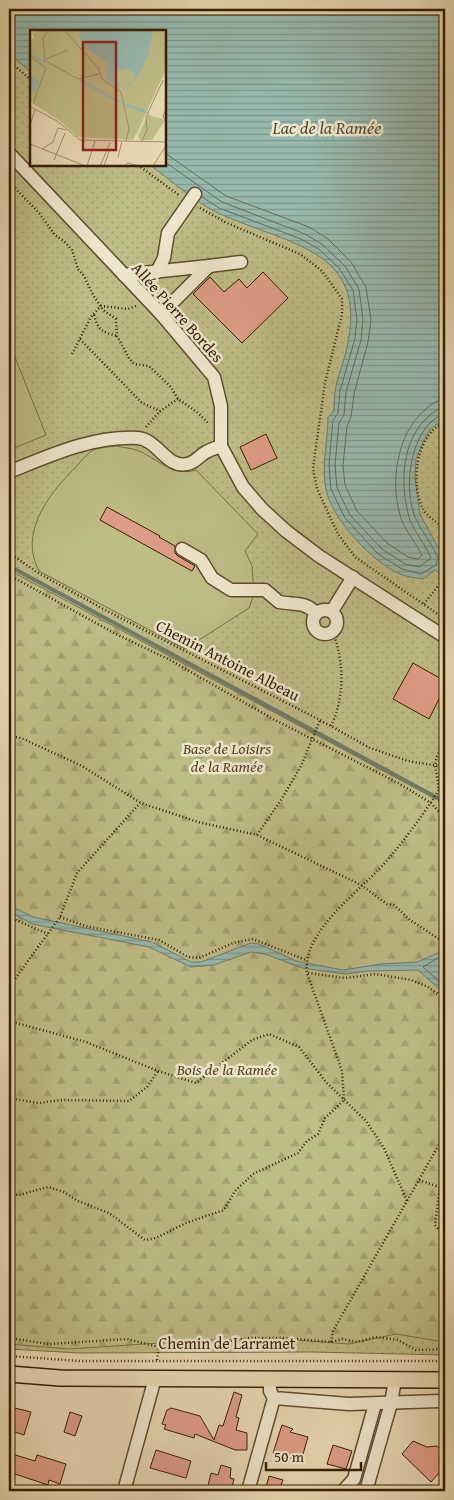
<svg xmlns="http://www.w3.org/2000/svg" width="454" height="1500" font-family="'Gentium Book Plus',serif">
<defs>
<pattern id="green-dots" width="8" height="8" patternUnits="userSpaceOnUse" patternTransform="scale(1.25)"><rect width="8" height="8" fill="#bebc87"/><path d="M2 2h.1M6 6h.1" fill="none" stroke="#a4a173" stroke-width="1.8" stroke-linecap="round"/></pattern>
<pattern id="forest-firs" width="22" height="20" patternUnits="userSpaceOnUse" patternTransform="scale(1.25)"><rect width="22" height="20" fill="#bebc87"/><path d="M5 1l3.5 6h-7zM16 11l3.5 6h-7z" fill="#a4a173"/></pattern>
<pattern id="water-rules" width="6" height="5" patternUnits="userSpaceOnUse" patternTransform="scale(1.25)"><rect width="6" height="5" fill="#97b9ae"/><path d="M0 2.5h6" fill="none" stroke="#7c968b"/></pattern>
</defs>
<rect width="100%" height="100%" fill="#e7d8b2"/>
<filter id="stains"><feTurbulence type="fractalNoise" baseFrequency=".004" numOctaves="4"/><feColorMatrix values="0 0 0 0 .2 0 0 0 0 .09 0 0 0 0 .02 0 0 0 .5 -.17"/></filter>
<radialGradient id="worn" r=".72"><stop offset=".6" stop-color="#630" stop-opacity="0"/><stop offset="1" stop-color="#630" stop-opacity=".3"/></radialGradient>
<path fill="url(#green-dots)" stroke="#7a6e44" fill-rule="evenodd" d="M9,9H445V1355L312,1352L80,1353L9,1349ZM31,31H165V165H31Z"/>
<polygon fill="url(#forest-firs)" stroke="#7a6e44" points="9,570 445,804 445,1342 396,1334 349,1344 282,1339 205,1340 69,1349 9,1344"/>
<g fill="#bebc87" stroke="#7a6e44">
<polygon points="9,342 46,435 9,450"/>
<path d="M116,446C124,448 132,448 139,451C159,460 173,477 196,470L258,534L245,551L252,566L254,594L249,608L185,649L39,571C19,534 47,496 74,469C79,464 86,454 93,450C100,447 109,447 116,446Z"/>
</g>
<g fill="url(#water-rules)" stroke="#707b68">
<path d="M9,9H445V417L430,430L424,440L416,459L415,478L420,514L444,558L441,564L445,567V578L435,570L423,579C416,578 407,577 400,574C372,562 333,520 326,490C321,466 328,441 328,417C329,416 333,413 333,412C335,406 334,398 335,393C336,381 341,370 344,359C375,249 293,247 218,213C197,203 169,179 150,165H165V31H31V72L9,54Z"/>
<polygon points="9,905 33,917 152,942 191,962 201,962 251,943 259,944 296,961 343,970 381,964 417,962 438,953 445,954 445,994 418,970 368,971 346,974 302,968 265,954 251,952 214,965 191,967 149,947 32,924 9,911"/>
</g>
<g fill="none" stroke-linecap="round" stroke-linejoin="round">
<g stroke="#666c57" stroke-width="1">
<path d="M165,153L226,196L309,227L328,239L351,262L366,287L371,320L368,342L354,394L351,417L347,426L343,465L345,485L357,511L387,543L408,557L418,559L422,555C416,543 407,533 402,521C389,486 396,434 425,410C431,404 436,400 445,400"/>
<path d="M165,162L222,202L305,234L323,245L345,266L359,289L363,320L361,340L346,392L344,415L339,423L335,465L337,488L350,515L382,549L405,564L419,567L431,558C426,545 412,529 409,517C400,484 401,440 429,416C434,412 438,408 445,407"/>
<path d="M202,197L219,208L301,239L319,249L339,268L353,290L357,320L355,338L340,391L338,413L333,420L329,465L331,489L345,518L378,554L402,569L421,574L436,565L438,558C432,543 421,531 415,517C404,489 409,442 432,421C437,418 440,414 445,414"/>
<polyline points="445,958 438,958 423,967 445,987"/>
</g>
<polyline stroke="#707b68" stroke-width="4" points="9,566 445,802"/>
</g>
<g fill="#de9d86" stroke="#361f00">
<polygon points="263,272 288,298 242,343 193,294 210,277 224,292 239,279 247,288"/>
<polygon points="266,434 277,458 251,470 240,447"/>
<polygon points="107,507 160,536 159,537 175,546 175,553 178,556 195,566 192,571 100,520"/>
<polygon points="413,663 445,681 445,687 429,719 393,699"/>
<polygon points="234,1392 242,1395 236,1417 239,1418 236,1430 247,1433 247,1450 235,1450 195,1434 194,1438 164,1429 166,1425 162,1424 167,1410 171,1408 200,1416 214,1440 219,1425 223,1426"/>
<polygon points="15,1408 31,1412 24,1435 9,1430"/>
<polygon points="70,1412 82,1416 75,1436 64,1432"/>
<polygon points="282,1425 293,1429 290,1432 308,1437 301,1461 273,1453"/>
<polygon points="413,1441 427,1447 437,1446 445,1453 445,1466 431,1482 402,1454"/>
<polygon points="333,1445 352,1451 346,1469 327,1464"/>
<polygon points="156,1450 191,1461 186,1478 150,1468"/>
<polygon points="9,1453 35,1461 37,1455 66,1464 60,1484 49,1480 48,1485 9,1472"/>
<polygon points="221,1465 231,1468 230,1478 234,1479 231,1491 215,1491 216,1488 208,1486 211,1473 218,1475"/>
<polygon points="269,1476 283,1480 279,1491 265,1491"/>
</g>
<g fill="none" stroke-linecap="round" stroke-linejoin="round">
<g stroke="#624d2c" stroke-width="15">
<g id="minor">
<polyline points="9,153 161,314 214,377 221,406 221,446 243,487 262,509 286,531 319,556 445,637"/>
<polyline points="209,266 241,262"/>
<polyline points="157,272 164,258 168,233 195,194"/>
<polyline points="124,275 209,266 161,314"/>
<path d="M9,472C51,455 92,436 138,438C158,440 167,469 187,464C195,463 200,455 206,452C211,449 216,448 221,446"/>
<path d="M182,549L201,560L212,578L231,590H265L279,602C295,605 304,601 316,613"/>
<circle cx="325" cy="622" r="12"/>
<polyline points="332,611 353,577"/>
<polyline points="270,1380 270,1391 274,1398 349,1404 440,1401"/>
<polyline points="124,1491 155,1378"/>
<polyline points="248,1491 274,1398"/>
<polyline points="343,1491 354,1479 375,1404"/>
<polyline points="366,1491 391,1403 395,1380"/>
</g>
</g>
<g stroke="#361f00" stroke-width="18">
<polyline id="major" points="9,1374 60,1378 445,1380"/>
</g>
<g stroke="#361f00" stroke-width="2.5" stroke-dasharray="1 2.5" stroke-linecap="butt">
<polyline points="9,61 31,80"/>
<polyline points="138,165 180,196"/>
<polyline points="9,185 13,186 39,213 55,235 64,241 72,250 78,269 84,276 93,295 103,310 116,319 117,336 129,358 134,364 149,366 171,387 178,399 197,412 209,424"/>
<polyline points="200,208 227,223 300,254 322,271 342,299 342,314 325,383 313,468 317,489 338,534 355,557 445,619"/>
<path d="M94,315C98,330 102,332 117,336"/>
<polyline points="80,339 142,403 160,411 178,399"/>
<polyline points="72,354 91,317 101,306 128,309 136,306"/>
<path d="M445,422C416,434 410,483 423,509C428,518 439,522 445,531"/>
<polyline points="146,427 160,411"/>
<polyline points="9,553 40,574 107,611 320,720 370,748 408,761 445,767"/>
<polyline points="9,575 114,633 170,660 273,719 398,783 431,803 445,818"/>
<polyline points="424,604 445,577"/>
<path d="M331,726C345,697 344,662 333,632"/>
<polyline points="9,736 21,738 82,766 141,803 198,822 257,835 361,885 387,904 394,905 410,920 445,943"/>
<polyline points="257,835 281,800 301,766 320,720"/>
<polyline points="9,917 48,934"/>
<polyline points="60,917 85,926 159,940 188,957 199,958 233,943 253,939 306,960"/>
<polyline points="308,973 345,978 376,974 411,980 428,987 445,999"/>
<polyline points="9,987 60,917 77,873 140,803"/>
<polyline points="9,1021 86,1042 158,1071 196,1083 252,1040 269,1034 299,1047 326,1082 366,1121 384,1148 407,1201"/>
<polyline points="9,1098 38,1103 62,1100 129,1101 147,1087 158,1071"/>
<polyline points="419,1180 445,1189"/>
<polyline points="440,1187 435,1225 445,1237"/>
<path d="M9,1194L19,1195L48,1187L64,1192L78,1201L109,1213L145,1240L156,1238L186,1223L224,1210L235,1191L253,1174L298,1153L307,1141L318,1134L325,1118L344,1100L342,1071L307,973C301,930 365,888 389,858C407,837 424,813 439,790L435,765L437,756L445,740"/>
<polyline points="9,1338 49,1344 127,1339 159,1347 187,1342 219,1343 249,1338 285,1338 331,1342 342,1339 357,1342 375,1337 398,1340 416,1350 445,1349"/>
<polyline points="331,1342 333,1331 445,1134"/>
<polyline points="9,1356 80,1361 445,1361"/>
<polyline points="157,1360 159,1347"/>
</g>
<use href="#minor" stroke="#efe6cd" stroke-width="12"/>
<use href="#major" stroke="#e7d8b2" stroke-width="15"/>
</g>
<g text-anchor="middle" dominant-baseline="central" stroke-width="5" stroke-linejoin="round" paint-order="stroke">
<g font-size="16" fill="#361f00" stroke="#efe6cd">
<text transform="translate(178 312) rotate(48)">Allée Pierre Bordes</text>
<text transform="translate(228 660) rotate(27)">Chemin Antoine Albeau</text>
<text x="227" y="1343">Chemin de Larramet</text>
</g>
<g font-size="16" font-style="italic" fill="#584622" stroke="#efe6cd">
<text x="227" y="748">Base de Loisirs<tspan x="227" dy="18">de la Ramée</tspan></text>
<text x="227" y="1069">Bois de la Ramée</text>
</g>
<g font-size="18" font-style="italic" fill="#534d34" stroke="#efe6cd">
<text x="327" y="127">Lac de la Ramée</text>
</g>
</g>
<g transform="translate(30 30)">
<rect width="136" height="136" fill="#e7d8b2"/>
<path d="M1,0L5,4V0H136V39L103,110L48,107L30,91L0,71V12L4,7Z" fill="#bebc87"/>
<path d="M134,5L133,45L107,103L101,110L95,76ZM45,48L93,73L98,102L95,107H48L30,91L4,74L10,56L20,57V54H35ZM119,82V85L135,90L122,110H110L108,106Z" fill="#bebc87"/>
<path d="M29,0L36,17L26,21L20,4ZM37,22L42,33L51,29L57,43L47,47L43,36L34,40L28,26Z" fill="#bebc87"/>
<path d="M49,0H123L117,30L102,54L88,58L80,52L77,47L78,33L52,15ZM98,39L104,43L103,52L91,57L83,45L88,40ZM0,43L10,51L5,63L0,61Z" fill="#97b9ae" fill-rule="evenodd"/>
<path fill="none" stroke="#97b9ae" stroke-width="2.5" d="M0,24L15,32M49,50L92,73M95,75L117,82"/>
<path fill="none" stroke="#a08e6b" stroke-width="1" d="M34,0L69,39L72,49L91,62L99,99L96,111M0,26L16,38L3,74M16,29L38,20M16,31L48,49L69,44M15,32L13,8L19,0M137,76L133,87L137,90M1,77L27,91L50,110L137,112M0,95L5,80M112,111L117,100L116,87L133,50M0,114L53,135M12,119L23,112L28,98L36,100M88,127L92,111M24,130L35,103M57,136L65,111M70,136L80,113M74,136L80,119M94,136L98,133L109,136M123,136L137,114"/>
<path fill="#8f2418" fill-opacity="0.15" stroke="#8f2418" stroke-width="2.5" d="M53,12H86V120H53Z"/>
<rect width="136" height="136" fill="none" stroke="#361f00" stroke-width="2.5"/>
</g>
<rect width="454" height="1500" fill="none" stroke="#e7d8b2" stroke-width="30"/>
<rect x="10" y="10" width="434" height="1480" fill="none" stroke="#361f00" stroke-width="2.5"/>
<rect x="15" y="15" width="424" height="1470" fill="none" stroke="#361f00"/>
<path d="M266 1462v8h95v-8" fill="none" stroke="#361f00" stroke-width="2.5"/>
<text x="274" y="1462" font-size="15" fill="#361f00" stroke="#efe6cd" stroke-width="4" paint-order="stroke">50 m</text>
<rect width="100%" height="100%" filter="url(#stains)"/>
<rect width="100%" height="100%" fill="url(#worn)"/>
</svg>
